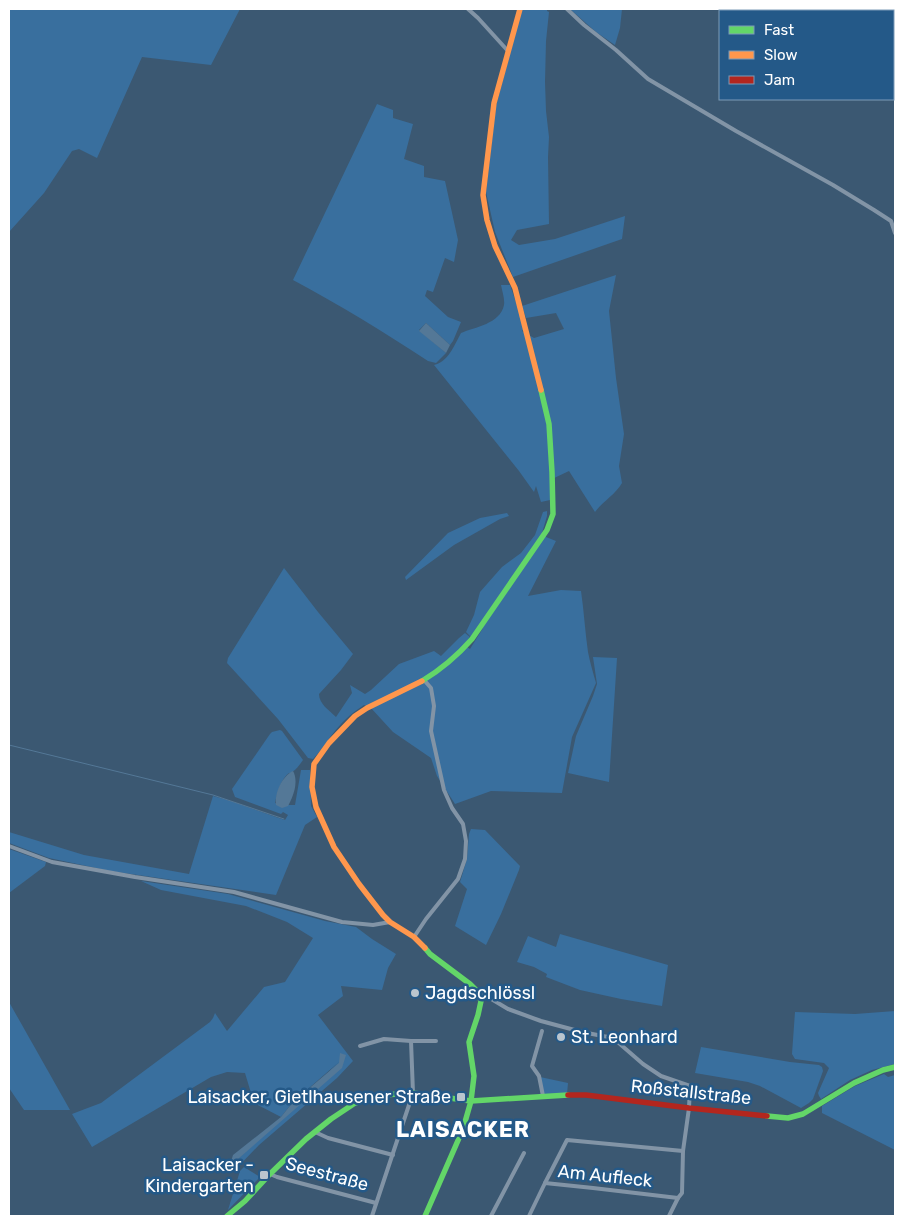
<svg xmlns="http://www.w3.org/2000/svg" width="904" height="1225" font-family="Rubik,sans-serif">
<rect width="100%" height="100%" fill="#3b5872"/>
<g fill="#396f9e">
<polygon points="9,9 240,9 211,65 142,57 97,158 79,149 72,151 44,193 9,232"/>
<polygon points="522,9 547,9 547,11 549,12 546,41 545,82 546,111 549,137 548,157 549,224 517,230 511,240 519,245 555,239 625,216 622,239 513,277 495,232 486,192 496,106"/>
<polygon points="570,9 622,9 620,28 615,45 596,32"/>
<path d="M377,104L393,110V118L413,124L404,159L424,166V177L445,181L458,240L454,262L445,258L433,292L427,290L425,296L448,317L461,322L453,341L450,345L426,323L419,330L446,353L436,363L428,361C384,332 340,305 293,280Z"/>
<path d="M616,275L609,311L616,378L624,434L619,466L622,483C615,495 603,501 595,512L569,471L550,480V500L541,502L536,486L534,492L519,471L434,365C448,362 454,346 461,333C475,327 500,324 504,305C505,299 502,291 501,285H510L518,308L524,329L522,331L534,338L564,329L556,313L526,318L522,306Z"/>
<path d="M547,511V516L542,533L546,537L556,541L528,596L561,590L581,591C584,611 585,632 588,652C590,662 593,673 596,683L572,737L562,793L491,791L455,804L437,776L431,758L393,732L371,708L364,705C350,714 341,723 331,736C325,744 320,752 313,759L308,758L278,719L227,663L228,658L284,568L318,612L353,654L341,670L319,694C319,704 329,710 336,717L352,693L350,685L365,694L371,690L399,664L434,651L441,656L459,638L465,633L470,637L464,645L470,649L483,628L471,637L466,632L474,615L480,592L502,567L521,553L535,535L543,512Z"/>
<polygon points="507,513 509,516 500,519 454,545 406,580 405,577 448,533 480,518"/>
<polygon points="593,657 617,658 609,782 568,773 576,736 593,696 597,684"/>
<path d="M280,730L282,731L303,760C300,764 297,769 292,772C291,773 290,773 289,773C281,779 277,793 275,803L287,806L288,805H295L301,770H310L311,806L317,817L305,825L276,895L110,871L49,858L9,843V832L84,855L189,874L213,796C238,802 261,813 285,820L288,815L283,812L281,814L235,797L232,789L270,734L272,732Z"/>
<polygon points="471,829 485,830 520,866 519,870 501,914 486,945 455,926 467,889 460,882 467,859 469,834"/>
<polygon points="9,849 46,862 45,866 9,893"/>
<polygon points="141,881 228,894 325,921 356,927 372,939 396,954 388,968 382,990 341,986 343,996 318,1015 353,1061 337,1078 259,1145 234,1171 233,1170 237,1160 339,1062 293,1102 281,1117 254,1103 245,1073 227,1072 211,1077 92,1147 72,1114 85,1109 101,1103 210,1022 213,1018 215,1013 227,1031 264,987 285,982 313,938 287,922 246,906 161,890"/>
<polygon points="560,934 668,965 662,1006 621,999 580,990 546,977 547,974 534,967 517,962 528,936 556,947"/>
<polygon points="9,1002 70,1110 24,1110 9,1088"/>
<polygon points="895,1011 895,1064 872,1070 850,1080 821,1099 819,1096 818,1093 829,1068 824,1063 795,1059 792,1054 795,1012 855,1014"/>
<polygon points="701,1047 790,1062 819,1065 822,1067 823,1071 813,1099 809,1103 801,1108 760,1086 748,1082 695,1073"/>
<polygon points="884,1074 888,1077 895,1075 895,1150 822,1113 822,1106 855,1086"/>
<polygon points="540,1077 568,1083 567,1094 544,1095"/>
<polygon points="244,1167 260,1177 228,1210 240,1171"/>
</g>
<g fill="#547897">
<polygon points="426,323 450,345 446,353 419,331"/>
<path d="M293,771C299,782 293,797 288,806L282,808L276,805C274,794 282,776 293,771Z"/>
<polygon points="340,1053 346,1055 342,1068 237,1160 233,1170 229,1168 233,1155 281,1117 293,1102 339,1063"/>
</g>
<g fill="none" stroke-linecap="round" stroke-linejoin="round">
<polyline stroke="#547897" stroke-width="1" points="9,745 213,795 284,819"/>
<g stroke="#8294a6" stroke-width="4">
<polyline points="468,9 478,18 508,51"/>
<polyline points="567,9 584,25 616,50 648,79 736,131 833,185 874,210 891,221 895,233"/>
<polyline points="9,846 52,862 135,877 234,892 342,922 373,925 390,922"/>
<polyline points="414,937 426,919 458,879 465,859 466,841 463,824 452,808 444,790 431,731 434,706 431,688 424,680"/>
<polyline points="478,991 508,1009 541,1021 582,1032 613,1038 643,1064 661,1076 690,1086 689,1108 683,1151 682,1193 678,1198"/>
<polyline points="542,1031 532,1066 539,1076 543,1096"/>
<polyline points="360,1046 384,1039 411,1041"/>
<polyline points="315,1132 328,1138 393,1155"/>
<polyline points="270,1174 277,1177 376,1203"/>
<polyline points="545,1183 567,1140 683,1151"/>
<polyline points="372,1216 413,1093 411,1041 436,1041"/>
<polyline points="491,1216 524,1153"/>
<polyline points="529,1216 545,1183 593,1188 678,1198 669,1216"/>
</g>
<g stroke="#63d668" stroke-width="5.5">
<path d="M422,681C442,669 457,656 472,639L547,530L553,514L552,472L549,424L541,390"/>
<polyline points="425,948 430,954 470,984 477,991 481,1001 478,1015 469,1042 474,1076 471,1101 463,1129 425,1216"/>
<polyline points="767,1116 788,1118 803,1114 854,1083 883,1070 895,1067"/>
<polyline points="227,1216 245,1201 270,1174 306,1139 331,1119 355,1103 383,1095 413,1093 471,1101 568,1095"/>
</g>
<g stroke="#ff974d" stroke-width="5.5">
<polyline points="520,9 494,103 483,195 487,220 495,246 515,288 541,390"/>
<polyline points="422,681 367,708 355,716 329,743 314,764 312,787 316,807 334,847 359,884 383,915 390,922 414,937 425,948"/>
</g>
<polyline stroke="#b3261e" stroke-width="5.5" points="568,1095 586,1095 689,1108 767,1116"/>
</g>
<g fill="#bac5ce" stroke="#245988" stroke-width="2">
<circle cx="415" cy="993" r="5"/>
<circle cx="561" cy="1037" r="5"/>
<rect x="456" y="1092" width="10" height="10" rx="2.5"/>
<rect x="259" y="1170" width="10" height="10" rx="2.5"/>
</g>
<g text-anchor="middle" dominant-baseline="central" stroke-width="5" stroke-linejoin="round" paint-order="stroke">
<g font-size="18" fill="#fff" stroke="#245988" text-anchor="start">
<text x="425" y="993">Jagdschlössl</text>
<text x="571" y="1037">St. Leonhard</text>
<text x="451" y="1097" text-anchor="end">Laisacker, Gietlhausener Straße</text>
<text x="254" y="1165" text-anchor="end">Laisacker -<tspan x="254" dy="21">Kindergarten</tspan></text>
</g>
<g font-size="18" fill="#fff" stroke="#245988">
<text transform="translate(691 1092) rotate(6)">Roßstallstraße</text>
<text transform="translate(327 1174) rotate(15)">Seestraße</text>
<text transform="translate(605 1176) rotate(6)">Am Aufleck</text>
</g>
<g font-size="22" font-weight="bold" letter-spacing="1" fill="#fff" stroke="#245988">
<text x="463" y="1129">LAISACKER</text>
</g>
</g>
<rect width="904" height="1225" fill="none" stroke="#ffffff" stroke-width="20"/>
<rect x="719" y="10" width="175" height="90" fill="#245988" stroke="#7c9bb8"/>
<rect x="729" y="26" width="25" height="8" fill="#63d668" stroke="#7c9bb8"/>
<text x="764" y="35" font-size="15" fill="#ffffff">Fast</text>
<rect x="729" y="51" width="25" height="8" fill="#ff974d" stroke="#7c9bb8"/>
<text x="764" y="60" font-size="15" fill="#ffffff">Slow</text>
<rect x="729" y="76" width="25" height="8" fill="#b3261e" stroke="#7c9bb8"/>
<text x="764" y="85" font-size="15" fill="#ffffff">Jam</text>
</svg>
